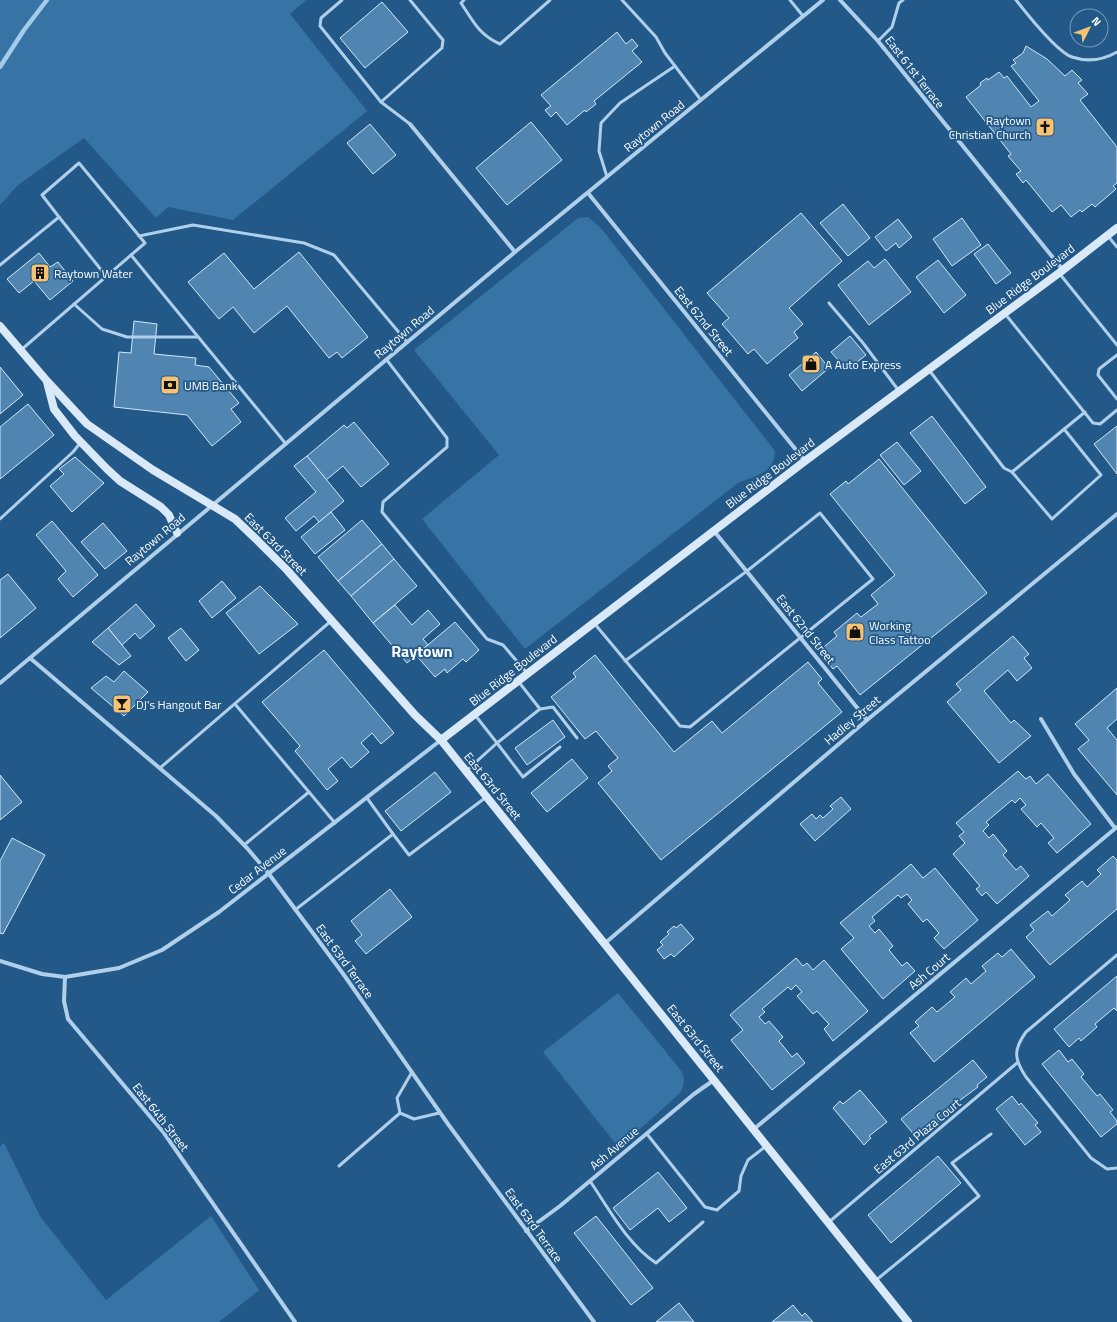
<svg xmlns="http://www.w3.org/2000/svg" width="1117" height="1322" font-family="'Titillium Web',sans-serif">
<rect width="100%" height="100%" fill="#235988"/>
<g fill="#3773a5">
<polygon points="0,0 306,0 290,14 367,111 233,220 168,207 156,218 84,138 18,185 0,205"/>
<path d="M588,217L601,228L775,451C774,474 756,475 738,483L525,649L422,519L499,455L414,350L578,218Z"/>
<path d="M618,993L679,1068C686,1078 685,1083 680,1093L619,1148L543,1052Z"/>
<polygon points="4,1143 40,1216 106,1300 211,1216 259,1290 219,1322 0,1322 0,1146"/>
</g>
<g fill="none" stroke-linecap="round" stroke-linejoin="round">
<polyline stroke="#a3cbea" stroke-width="4.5" points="0,67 24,30 47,0"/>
</g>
<g fill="#5085b2" stroke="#d3e7f7">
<polygon points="382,2 408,32 365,68 340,38"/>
<polygon points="617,32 626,44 632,39 638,46 632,51 642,62 594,101 596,104 586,112 585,110 567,125 556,112 551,117 545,110 551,106 541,95"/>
<polygon points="1026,46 1047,59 1065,76 1072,70 1082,80 1078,83 1088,94 1080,100 1117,147 1117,183 1113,186 1116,189 1095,207 1092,204 1082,212 1080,210 1071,217 1061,205 1052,212 1026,180 1023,183 1016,174 1021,171 1008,156 1011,154 966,97 981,85 980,83 987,78 988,80 999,72 1004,78 1007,76 1031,107 1039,101 1011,66 1016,63 1013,60 1023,53"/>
<polygon points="531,122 562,160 507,205 476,168"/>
<polygon points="370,124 396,155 373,174 347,143"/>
<polygon points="843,204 870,238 848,256 820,223"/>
<polygon points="801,213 842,261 789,308 803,324 794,332 798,338 767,364 754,349 748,354 722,324 729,318 707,293"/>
<polygon points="962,218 981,245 952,266 933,239"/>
<polygon points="898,219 912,237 899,248 896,243 886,251 875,237"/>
<polygon points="988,244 1011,273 996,284 974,254"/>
<polygon points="299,252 368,337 342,358 337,352 329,358 287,306 254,333 233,307 219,319 188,282 224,253 254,289"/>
<polygon points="39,253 50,267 58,262 73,281 50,300 34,281 19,293 7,279"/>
<polygon points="885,259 911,292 869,325 838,285 868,261 874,268"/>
<polygon points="938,260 966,295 944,313 916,277"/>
<polygon points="134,321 157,324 154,354 196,358 195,365 209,367 239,403 231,409 241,422 212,446 187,415 114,407 119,352 131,353"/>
<polygon points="850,336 866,355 847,370 831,352"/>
<polygon points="816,352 829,368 802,391 789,375"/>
<polygon points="0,367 23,395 0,414"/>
<polygon points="28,404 54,435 0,479 0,427"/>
<polygon points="932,416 986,487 965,504 910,433"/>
<polygon points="354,422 389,464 361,487 343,466 326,480 307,456 344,425 347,428"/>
<polygon points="1117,426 1117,474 1094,444"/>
<polygon points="897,442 921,471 904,485 880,455"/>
<polygon points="307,456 344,501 319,522 314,516 296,531 285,518 316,492 294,466"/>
<polygon points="75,457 104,483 72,512 50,486 64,474 59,469"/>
<polygon points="879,459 987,593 860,695 837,666 833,669 819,651 837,636 834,632 857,613 861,617 878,604 871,595 895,575 830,494 846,481 848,484"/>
<polygon points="331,512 345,530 315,554 301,537"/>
<polygon points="362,520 382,544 338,581 318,557"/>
<polygon points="52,521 98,575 73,597 58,579 66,571 36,535"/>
<polygon points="103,523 127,551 105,569 81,542"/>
<polygon points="382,544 394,559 351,596 338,581"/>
<polygon points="394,559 417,586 373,623 351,596"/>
<polygon points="8,574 36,608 0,638 0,580"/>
<polygon points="222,581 236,598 212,618 199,601"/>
<polygon points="260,586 298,624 259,654 226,613"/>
<polygon points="136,604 155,626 140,639 135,633 122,645 108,628"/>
<polygon points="395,605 412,625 428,610 440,624 423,639 428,645 407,663 373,623"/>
<polygon points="455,622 479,650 466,662 463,659 447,673 445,669 435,677 416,655"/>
<polygon points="108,628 131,656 119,665 92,642"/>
<polygon points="181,628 199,650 186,661 168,638"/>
<polygon points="1013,636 1029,654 1024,658 1032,668 1017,681 1008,670 984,691 1011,723 1014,720 1031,736 999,763 947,702 961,690 956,684"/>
<polygon points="324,650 394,733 381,744 372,733 361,743 369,752 351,768 342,757 328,769 338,781 327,790 295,751 300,746 262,702"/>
<polygon points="595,655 674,752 712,721 722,733 808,662 822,679 818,683 842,712 661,860 598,783 612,771 608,766 618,758 596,731 585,739 551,697 576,677 573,673"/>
<polygon points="124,671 148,692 124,716 91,688 106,676 114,682"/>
<polygon points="1117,688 1117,719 1107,728 1117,740 1117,795 1078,749 1089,740 1075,724"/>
<polygon points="553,720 565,737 527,765 515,748"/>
<polygon points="572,759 588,778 547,812 531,793"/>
<polygon points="1018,771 1026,779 1030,776 1036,784 1048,774 1091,824 1057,853 1048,843 1054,838 1041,823 1037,827 1021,809 1026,805 1020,798 1015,803 1012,800 986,822 989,825 983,831 989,838 993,834 1007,851 1003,855 1016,870 1021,866 1029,876 997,904 986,892 982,896 976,889 980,886 953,854 965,843 959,836 964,832 956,823"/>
<polygon points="435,772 451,792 401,831 385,811"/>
<polygon points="0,775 22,802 0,820"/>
<polygon points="841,797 851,809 815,841 800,824 812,814 816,819 820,815 823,818 833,809 830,806"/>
<polygon points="12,838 45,855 3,934 0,933 0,861"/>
<polygon points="1113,856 1117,860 1117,909 1050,965 1026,937 1034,930 1030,925 1048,911 1052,916 1070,900 1065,895 1082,881 1087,887 1101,874 1097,870"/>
<polygon points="911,864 923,878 935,868 978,920 944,949 934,938 939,933 927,919 923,922 908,904 912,900 907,894 901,898 898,895 872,917 875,921 869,926 875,933 879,929 893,946 889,950 902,966 907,962 915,971 883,999 841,949 854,938 840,923"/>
<polygon points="390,889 412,917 366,954 355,941 362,935 351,921"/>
<polygon points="681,924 694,939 674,957 671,954 664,959 657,950 663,945 660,942 669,934 667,932 674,926 676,928"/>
<polygon points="1011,949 1035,977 934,1062 910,1033 919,1026 915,1022 932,1007 937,1012 955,997 950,992 966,978 971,984 986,971 982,966 998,953 1002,957"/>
<polygon points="796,958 803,966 807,963 813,970 824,960 868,1011 833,1041 824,1029 829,1024 817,1011 813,1014 797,996 802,992 796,985 791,990 788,987 762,1009 765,1012 759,1017 765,1024 769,1021 783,1037 779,1041 792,1057 797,1053 805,1063 772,1090 731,1040 743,1030 730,1015"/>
<polygon points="1117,976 1117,1011 1114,1008 1095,1024 1097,1027 1081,1041 1079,1038 1069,1047 1054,1029"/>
<polygon points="1059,1050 1068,1062 1072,1059 1084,1074 1081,1077 1097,1096 1100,1094 1113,1110 1110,1112 1117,1121 1117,1124 1101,1137 1042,1064"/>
<polygon points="973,1060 987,1077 977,1085 978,1087 944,1112 947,1115 916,1137 901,1119"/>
<polygon points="860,1090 887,1122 869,1136 871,1138 864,1145 833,1108 840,1101 843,1104"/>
<polygon points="1012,1096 1019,1105 1021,1103 1038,1123 1035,1125 1041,1132 1025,1145 996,1109"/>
<polygon points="938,1156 961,1183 891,1243 868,1215"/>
<polygon points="658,1172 687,1208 669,1222 658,1208 630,1230 613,1208"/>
<polygon points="596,1216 653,1288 631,1305 574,1233"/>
<polygon points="679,1303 694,1322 656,1322"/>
<polygon points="793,1305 802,1316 805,1313 813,1322 772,1322"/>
</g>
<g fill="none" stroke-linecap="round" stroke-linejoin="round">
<g stroke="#afcfea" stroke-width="3">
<polyline points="342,0 321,18 320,26 381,102 410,124"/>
<path d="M464,0L461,3C473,21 479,35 500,44L550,0"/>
<polyline points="622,0 656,37 665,53 701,100"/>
<polyline points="790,0 803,16"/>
<path d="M1016,0C1027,14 1057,52 1072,57C1087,62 1103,60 1117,52"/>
<polyline points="878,41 892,27 899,3 903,0"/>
<polyline points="381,102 442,48 443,40 410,0"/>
<polyline points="607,177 599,151 601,123 620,103 675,66"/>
<polyline points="59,217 106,276"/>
<polyline points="139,236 193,225 304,243 334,255 407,342"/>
<polyline points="1108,236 1117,247"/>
<polyline points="131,255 286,444"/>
<polyline points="0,265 59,217 42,195 79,163 145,243 21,350"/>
<polyline points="1059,273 1117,345"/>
<polyline points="829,303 863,343 899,391"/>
<polyline points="74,304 102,329 127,337 198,337"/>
<polyline points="1006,315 1093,423 1100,424 1117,410"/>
<polyline points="1117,355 1099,369 1098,375 1117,399"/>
<polyline points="386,359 447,438 447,447 383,502 382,512 487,639 503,645 527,673"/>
<polyline points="929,370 1004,468 1012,472 1085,412"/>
<polyline points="1012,472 1052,519 1101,475 1064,429"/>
<polyline points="0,519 73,452 81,442"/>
<path d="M594,623C623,658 652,692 680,726L690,727L873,579L820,513L747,571L625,661"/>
<polyline points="235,704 335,823"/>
<polyline points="540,709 553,707 577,738"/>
<polyline points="475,715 497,743 540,709 518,681"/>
<polyline points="160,768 331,621"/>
<polyline points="466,771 497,743 523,777 560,747"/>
<polyline points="367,798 393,834"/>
<polyline points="244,845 309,792"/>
<polyline points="295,910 393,834 409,855 485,798"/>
<path d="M1117,955L1026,1032C1013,1050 1014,1059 1026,1077L1091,1158L1107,1169L1117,1168"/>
<polyline points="412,1072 397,1098 400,1113 414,1119 439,1113"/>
<polyline points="647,1134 705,1207 717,1210 739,1191 741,1176 748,1160 766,1146"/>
<polyline points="339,1166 400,1113"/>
<path d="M590,1181C609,1209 628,1245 656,1263L703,1222"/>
<polyline points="829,1222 1017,1063"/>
<polyline points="875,1281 979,1196 952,1163 991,1134"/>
</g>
<g stroke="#afcfea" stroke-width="4">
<polyline points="840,0 878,41 1063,270"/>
<polyline points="410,124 515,252"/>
<polyline points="588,193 805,461"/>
<polyline points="714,531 867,720"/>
<polyline points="30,658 216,816 247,848 269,874 344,975 448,1124 594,1322"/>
<polyline points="0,683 515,252 823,0"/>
<polyline points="1041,719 1074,774 1115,828"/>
<polyline points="604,944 867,720 1117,514"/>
<polyline points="0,961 42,974 65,977 64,1001 68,1019 164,1133 295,1322"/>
<polyline points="65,977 119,968 162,950 219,912 441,740"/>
<polyline points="754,1129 1117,827"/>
<polyline points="526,1231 560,1206 694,1094 714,1080"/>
</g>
<g stroke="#dae9f8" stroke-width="8">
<polyline points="0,326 47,381 87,424 153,470 235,519 256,539 287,570 415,715 441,740 908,1322"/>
<polyline points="47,382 54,409 75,436 107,469 120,481 161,507 169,515 177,533"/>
<polyline points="441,740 805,461 1059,273 1117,228"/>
</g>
</g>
<defs>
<g id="church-square" transform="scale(1)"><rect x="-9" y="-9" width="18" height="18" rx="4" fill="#f5c372" stroke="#235988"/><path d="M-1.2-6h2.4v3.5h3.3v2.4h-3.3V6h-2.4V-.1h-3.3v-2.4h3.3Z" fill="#111"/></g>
<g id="building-square" transform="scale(1)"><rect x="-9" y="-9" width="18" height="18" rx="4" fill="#f5c372" stroke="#235988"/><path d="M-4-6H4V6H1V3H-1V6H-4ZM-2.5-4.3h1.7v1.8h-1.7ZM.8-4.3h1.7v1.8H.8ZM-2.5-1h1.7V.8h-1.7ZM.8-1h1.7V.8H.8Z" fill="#111"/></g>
<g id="shop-square" transform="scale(1)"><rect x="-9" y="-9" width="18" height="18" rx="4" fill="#f5c372" stroke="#235988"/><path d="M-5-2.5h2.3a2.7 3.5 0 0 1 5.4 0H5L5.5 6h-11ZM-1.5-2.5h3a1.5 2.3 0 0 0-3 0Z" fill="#111"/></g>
<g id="bank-square" transform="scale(1)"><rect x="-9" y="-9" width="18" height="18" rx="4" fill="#f5c372" stroke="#235988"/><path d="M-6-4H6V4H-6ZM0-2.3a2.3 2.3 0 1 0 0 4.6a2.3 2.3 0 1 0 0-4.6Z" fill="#111"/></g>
<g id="bar-square" transform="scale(1)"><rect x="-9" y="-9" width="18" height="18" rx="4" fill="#f5c372" stroke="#235988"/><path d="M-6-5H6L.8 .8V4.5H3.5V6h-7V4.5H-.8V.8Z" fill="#111"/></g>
</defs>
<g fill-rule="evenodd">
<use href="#church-square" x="1045" y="127"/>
<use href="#building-square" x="40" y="273"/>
<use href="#shop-square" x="811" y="364"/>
<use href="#bank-square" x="170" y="385"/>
<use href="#shop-square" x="855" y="632"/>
<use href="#bar-square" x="122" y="704"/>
</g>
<g text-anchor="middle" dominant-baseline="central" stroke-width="3.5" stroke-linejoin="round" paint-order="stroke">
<g font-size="12" fill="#fff" stroke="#235988">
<text transform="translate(915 72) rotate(52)">East 61st Terrace</text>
<text transform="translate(654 126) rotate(-39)">Raytown Road</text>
<text transform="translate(1030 279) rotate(-37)">Blue Ridge Boulevard</text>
<text transform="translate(704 321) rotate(51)">East 62nd Street</text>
<text transform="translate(404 332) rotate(-40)">Raytown Road</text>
<text transform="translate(770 473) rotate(-37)">Blue Ridge Boulevard</text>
<text transform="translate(155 539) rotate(-40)">Raytown Road</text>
<text transform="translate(276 544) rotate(45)">East 63rd Street</text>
<text transform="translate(806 629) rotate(51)">East 62nd Street</text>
<text transform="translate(513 670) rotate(-38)">Blue Ridge Boulevard</text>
<text transform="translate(852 720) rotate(-40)">Hadley Street</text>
<text transform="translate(493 786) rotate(51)">East 63rd Street</text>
<text transform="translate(257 870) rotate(-38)">Cedar Avenue</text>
<text transform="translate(345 961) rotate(54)">East 63rd Terrace</text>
<text transform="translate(929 971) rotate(-40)">Ash Court</text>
<text transform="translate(696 1038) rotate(51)">East 63rd Street</text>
<text transform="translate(161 1117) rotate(52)">East 64th Street</text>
<text transform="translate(917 1136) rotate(-40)">East 63rd Plaza Court</text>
<text transform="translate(614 1148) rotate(-40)">Ash Avenue</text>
<text transform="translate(534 1225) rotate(54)">East 63rd Terrace</text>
</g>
<g font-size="12" fill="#fff" stroke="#235988" text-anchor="start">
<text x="1031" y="120" text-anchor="end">Raytown<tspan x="1031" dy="14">Christian Church</tspan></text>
<text x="54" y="273">Raytown Water</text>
<text x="825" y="364">A Auto Express</text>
<text x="184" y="385">UMB Bank</text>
<text x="869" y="625">Working<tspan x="869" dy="14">Class Tattoo</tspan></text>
<text x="136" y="704">DJ's Hangout Bar</text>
</g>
<g font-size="16" font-weight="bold" fill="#fff" stroke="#235988">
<text x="422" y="651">Raytown</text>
</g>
</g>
<g transform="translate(1089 28) rotate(48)"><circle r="19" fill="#235988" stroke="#7b9bb8"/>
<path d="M0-3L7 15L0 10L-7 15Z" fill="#f5c372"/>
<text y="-6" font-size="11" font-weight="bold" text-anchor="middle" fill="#ffffff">N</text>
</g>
</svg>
